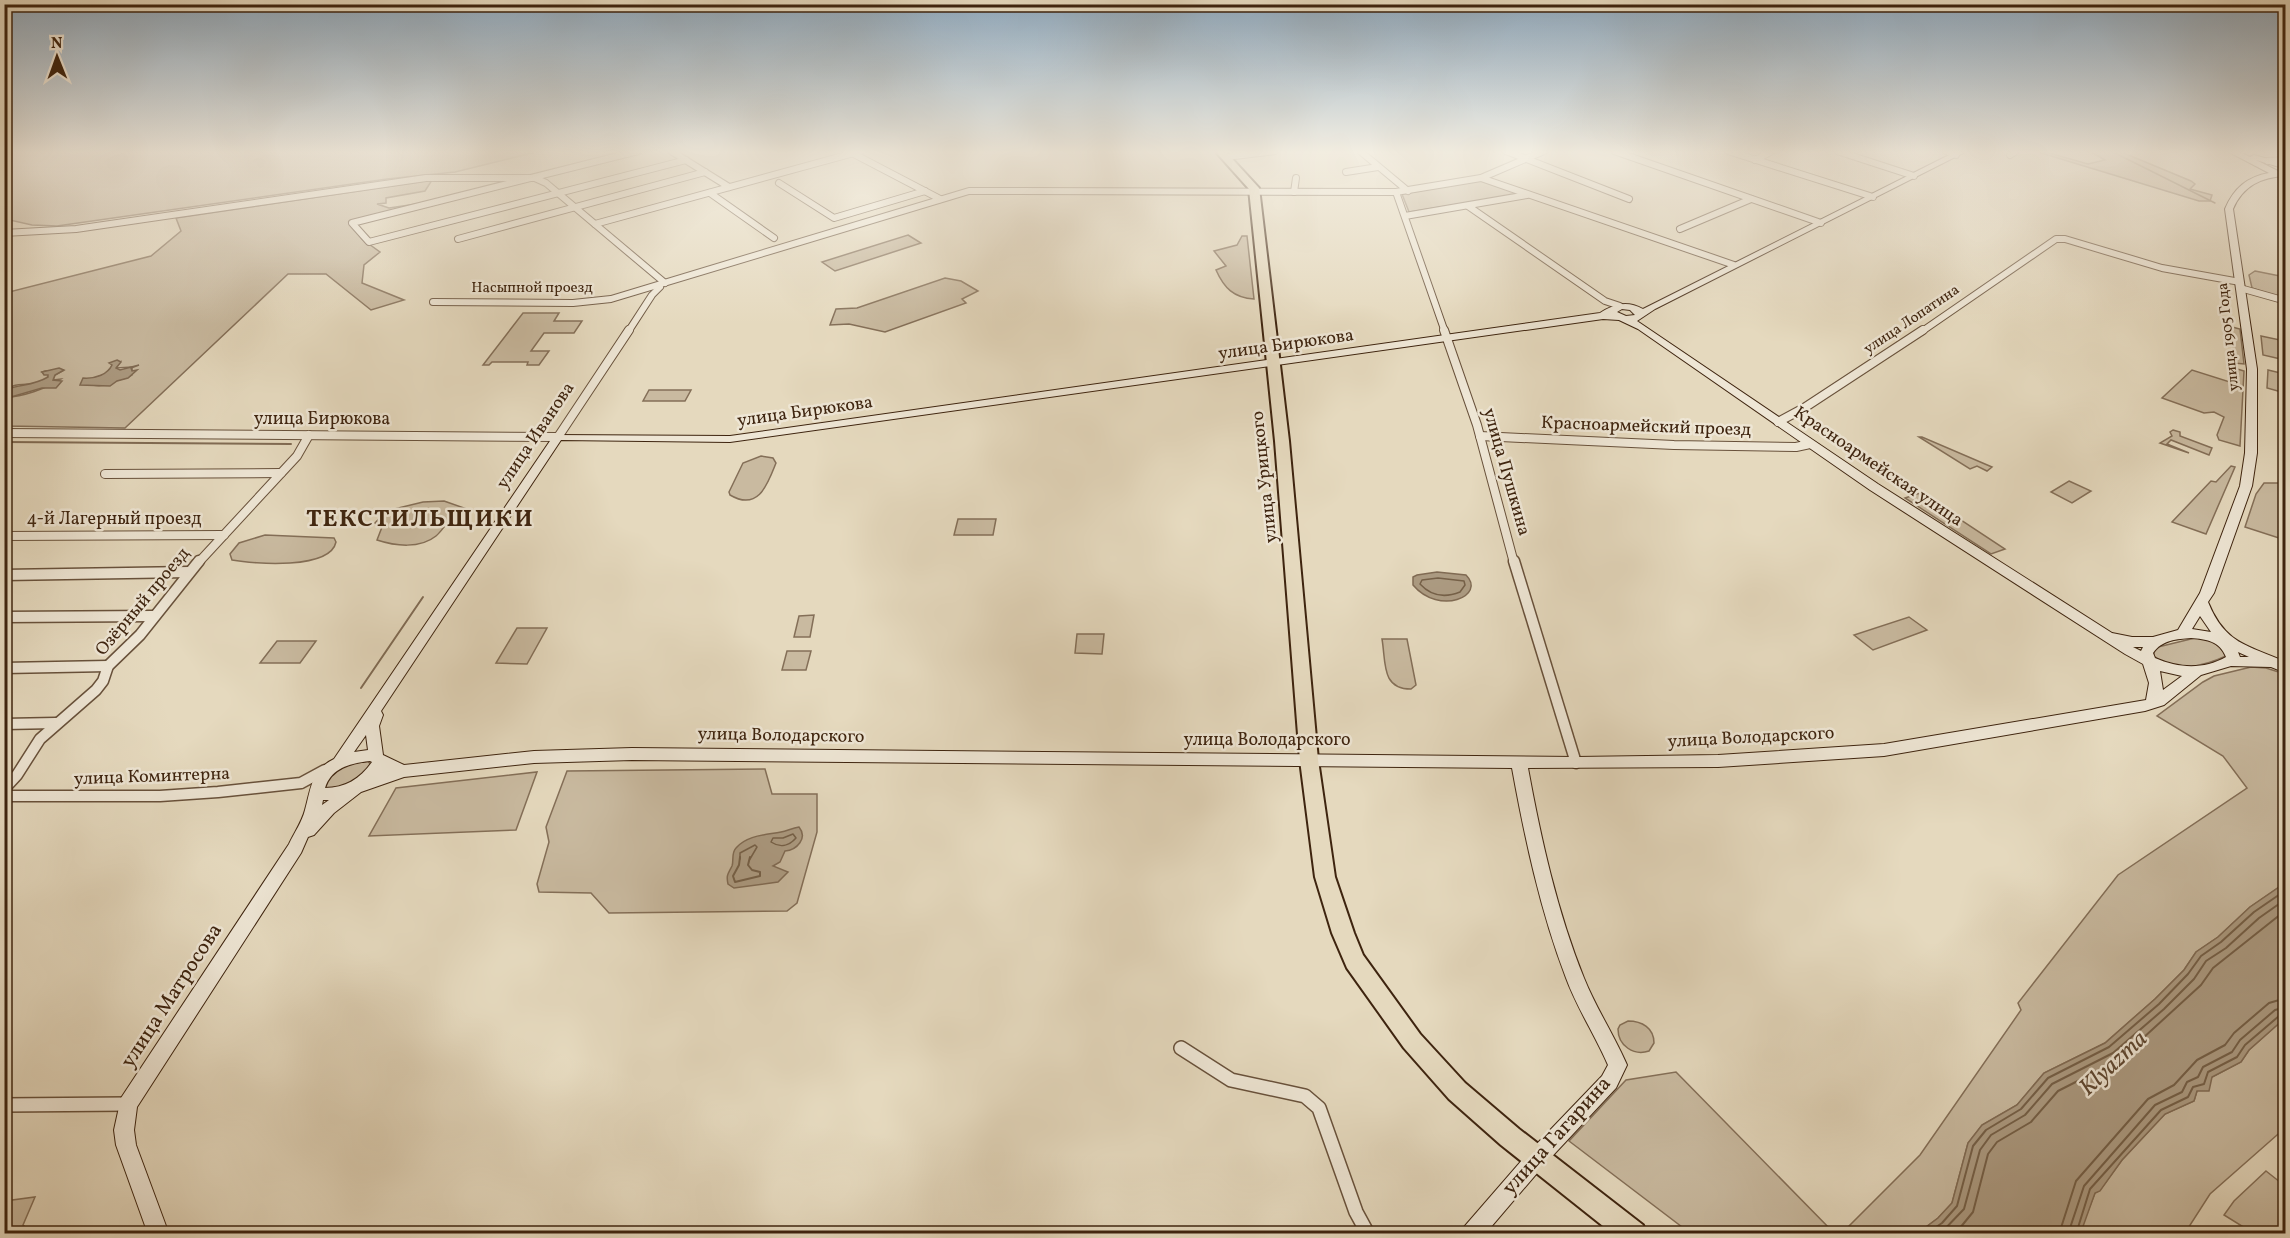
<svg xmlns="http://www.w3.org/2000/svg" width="2290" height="1238" font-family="Vollkorn,serif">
<rect width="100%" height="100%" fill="#e5d9be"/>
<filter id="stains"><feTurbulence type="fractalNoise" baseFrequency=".00333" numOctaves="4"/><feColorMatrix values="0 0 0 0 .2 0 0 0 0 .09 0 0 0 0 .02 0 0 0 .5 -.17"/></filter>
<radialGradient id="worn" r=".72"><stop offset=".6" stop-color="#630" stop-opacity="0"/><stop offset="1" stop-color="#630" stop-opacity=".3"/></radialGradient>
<g fill="#c9baa0" stroke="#846f58" stroke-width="1.5" fill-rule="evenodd">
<polygon points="4,151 540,151 455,172 387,179 57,226 32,225 5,219"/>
<polygon points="2052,151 2049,153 2088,164 2105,160 2089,151 2119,151 2191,181 2195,184 2190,189 2212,195 2210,201 2199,201 2038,152"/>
<path d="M432,180L425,191L386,198V203L377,204L389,208L423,203L349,222L362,239L380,252L364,265L362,283L404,300L371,310L326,274H288L125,428L5,426V397C19,398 49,388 61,379L53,380L55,375L64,370L45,371L42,372L49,375C40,390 26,381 13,386C10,387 7,389 5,391V293L151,256L181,231L176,218ZM120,362L116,368L132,367V375C127,379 124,378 118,380C103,387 99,387 82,383L105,374L113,365Z"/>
<polygon points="1480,180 1521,194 1409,212 1402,194"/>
<polygon points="908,235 921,243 835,271 822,262"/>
<path d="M1242,236H1247L1254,299C1234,298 1224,288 1216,270L1226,266L1214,251L1237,245Z"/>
<polygon points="2255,271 2285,277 2282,281 2285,284 2285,300 2252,288 2249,275"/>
<polygon points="945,278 961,281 978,291 962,299 966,303 885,332 849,324 830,325 836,309 857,308"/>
<polygon points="523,313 559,313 554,321 582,321 574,333 544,333 531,351 549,351 539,365 527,365 528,362 492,362 489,365 483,365"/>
<polygon points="2232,327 2240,329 2244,364 2234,363"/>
<polygon points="2261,336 2285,341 2285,360 2263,355"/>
<polygon points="2234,368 2244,371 2240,446 2219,440 2217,435 2224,417 2214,412 2204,413 2162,398 2192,370 2236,384"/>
<polygon points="2268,370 2285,374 2285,393 2267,388"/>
<polygon points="649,390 691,390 685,401 643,401"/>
<polygon points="2173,430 2180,432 2180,436 2212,448 2209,455 2171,440 2167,444 2189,453 2160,443 2172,436 2170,432"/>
<polygon points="1919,437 1922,437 1992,467 1987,471 1977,466 1970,469"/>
<path d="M761,456L773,458L776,463C768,483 759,512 730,495L729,492L743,463Z"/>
<polygon points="2231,466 2235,467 2206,534 2172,522 2211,481 2216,482"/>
<polygon points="2069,481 2091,491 2072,503 2051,492"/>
<polygon points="2264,483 2285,483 2285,540 2245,527 2256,494"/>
<polygon points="1920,493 1923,495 2005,549 1991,554 1905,498"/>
<path d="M444,501L467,509C462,515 457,514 452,519C446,523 442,531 436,536C420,549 395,546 377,540L382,527L375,523L386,511L423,502Z"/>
<polygon points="958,519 996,519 993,535 954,535"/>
<path d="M265,535L334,538L336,542C330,570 254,564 232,560L230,554L239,543Z"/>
<polygon points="814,615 810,637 794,637 799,616"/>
<polygon points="1909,617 1927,630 1873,650 1854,635"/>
<polygon points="517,628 547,628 527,664 496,663"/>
<polygon points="1077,634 1104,634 1102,654 1075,653"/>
<path d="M2199,637L2218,643L2226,656C2205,666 2173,674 2154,656V650L2158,647Z"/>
<path d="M1382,639H1407L1416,685L1411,689C1381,689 1386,662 1382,639Z"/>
<polygon points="277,641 316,641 300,663 260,663"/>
<polygon points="787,651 811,651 806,670 782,670"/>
<polygon points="2251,667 2266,668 2285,674 2285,883 2250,907 2218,937 2196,952 2184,970 2155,999 2105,1043 2044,1073 2017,1105 1982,1125 1968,1143 1952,1203 1938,1218 1918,1233 1841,1234 1920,1155 2021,1010 2018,1003 2118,875 2247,788 2223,756 2157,716 2203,682 2214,676"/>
<path d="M367,760L371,765C363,781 343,789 326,789L324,787L326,778L346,765Z"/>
<polygon points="765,769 772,794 817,794 817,832 797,903 787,911 609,913 591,893 539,892 537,884 549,842 546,827 567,771"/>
<polygon points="537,772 516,830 369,836 396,788"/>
<polygon points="2285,1018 2285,1128 2210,1194 2185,1233 2079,1234 2095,1193 2100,1190 2122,1160 2165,1114 2194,1101 2197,1091 2212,1077 2241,1062 2249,1050"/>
<path d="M1628,1021C1642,1021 1654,1028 1654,1043L1649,1051C1634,1056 1618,1046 1618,1029L1620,1025Z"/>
<polygon points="1676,1072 1834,1233 1690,1233 1569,1141 1626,1080"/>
<polygon points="2266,1171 2285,1186 2285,1222 2278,1233 2253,1233 2224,1215 2234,1201"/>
<polygon points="35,1197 23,1225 33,1233 5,1233 5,1201"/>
</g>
<g fill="#ac9b82" stroke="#806b54" stroke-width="1.5">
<path d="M117,360L121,362L116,368L120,370L139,365L131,368L132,371L137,370L128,378L117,381L110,386L80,385L83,378C96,379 108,374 112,365L109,363Z"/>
<path d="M59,368L64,370L55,375L53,380L62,381L56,388H42L11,397H5V390C20,384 33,386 48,377V375H44L42,372Z"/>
<path d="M1437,572L1466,575C1487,596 1439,616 1413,585V577L1417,575Z"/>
<path d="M799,827C808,838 797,850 785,851L780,862L773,866L788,872L778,882L734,888L728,884C726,875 728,874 732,866C734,861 731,853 736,848C747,835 766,835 781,832C787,831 792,828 799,827Z"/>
<polygon points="2285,883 2285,1018 2249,1050 2241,1062 2212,1077 2209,1091 2197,1091 2194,1101 2165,1114 2122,1160 2100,1191 2095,1193 2081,1232 1918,1233 1938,1218 1952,1203 1968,1143 1982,1125 2017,1105 2044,1073 2105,1043 2155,999 2184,970 2196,952 2218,937 2250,907"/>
</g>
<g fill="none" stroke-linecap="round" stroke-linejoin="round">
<g stroke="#756048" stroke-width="1.5">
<path d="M1438,578L1464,581L1465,585L1460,592C1445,598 1431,596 1420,584L1422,580Z"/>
<path d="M793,834L796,838C789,846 780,848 771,842L773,838H783Z"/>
<polyline points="740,859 740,853 755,845 757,847 750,859"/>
</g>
<g stroke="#756048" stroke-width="2">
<polyline points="740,857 739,865 733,876 735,882 760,876 760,872 752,870 748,865 750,857"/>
<polyline points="1926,1234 1942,1223 1957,1206 1973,1146 1986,1130 2021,1109 2048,1078 2109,1047 2159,1004 2188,974 2201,956 2221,942 2254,912 2286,890"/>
<polyline points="1940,1234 1964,1209 1980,1150 1991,1135 2025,1115 2052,1084 2113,1053 2164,1009 2194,979 2206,961 2226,948 2259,918 2286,899"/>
<polyline points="1955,1234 1973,1212 1988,1154 1997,1142 2031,1122 2058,1091 2119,1060 2201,985 2213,968 2286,910"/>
<polyline points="2059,1234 2076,1181 2148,1099 2174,1085 2197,1060 2225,1045 2234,1033 2269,1003 2286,998"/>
<polyline points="2068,1234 2084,1186 2155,1105 2182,1092 2187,1082 2198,1077 2203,1067 2232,1052 2240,1040 2275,1010 2286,1007"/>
<polyline points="2076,1234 2090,1189 2161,1110 2188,1097 2193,1087 2204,1084 2208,1072 2237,1057 2245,1045 2279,1016 2286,1015"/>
</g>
<polyline stroke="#806b54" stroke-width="1.5" points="2111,151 2215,203"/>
<g stroke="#806b54" stroke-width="2">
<polyline points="4,442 291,444"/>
<polyline points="361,688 423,597"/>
</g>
<g stroke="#68513b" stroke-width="8">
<g id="street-far3">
<polyline points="638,151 352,223 369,242 686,160"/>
<polyline points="671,151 729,187"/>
<polyline points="1360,151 1408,191"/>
<polyline points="1506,151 1629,199"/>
<polyline points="1614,151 1821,223"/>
<polyline points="1728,151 1873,197"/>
<polyline points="1837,151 1914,176"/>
<polyline points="1946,151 1956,155"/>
<polyline points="852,153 940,199"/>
<polyline points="2010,155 2016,151"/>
<polyline points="1226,157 1275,151"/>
<polyline points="1755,160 1772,151"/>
<polyline points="2268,161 2286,160"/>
<polyline points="1346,172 1378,167"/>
<polyline points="1481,178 1734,265"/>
<polyline points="779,183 834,218 925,191"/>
<polyline points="1294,192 1296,178"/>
<polyline points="1396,192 1445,332"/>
<polyline points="710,193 774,238"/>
<polyline points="1468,206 1605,301 1620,306"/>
<polyline points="1405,216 1527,195"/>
<polyline points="595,224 861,151"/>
<polyline points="1680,229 1751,199"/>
<polyline points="4,233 76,229 426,178 535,178 546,183 665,283"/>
<polyline points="458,239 705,172"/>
<polyline points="2240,288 2286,301"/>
<polyline points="433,302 573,303 611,299 969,191 1396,192 1481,178 1544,151"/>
<polyline points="628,332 652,295 660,287"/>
<polyline points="1921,332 2056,239 2065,239 2162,268 2240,282"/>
</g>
</g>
<g stroke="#68513b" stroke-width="10">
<g id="street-far2">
<polyline points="1444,330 1477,425 1514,563"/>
<polyline points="1778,422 1804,408 1923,330"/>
<polyline points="4,433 558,437 629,330"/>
<polyline points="1480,436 1674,445 1796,447 1810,444"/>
<polyline points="105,474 281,473"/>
<polyline points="4,506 7,504"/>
<polyline points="4,536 224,535"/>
<polyline points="198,563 297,456 309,435"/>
</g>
</g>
<g stroke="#68513b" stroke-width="13">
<g id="street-far1">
<polyline points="1514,561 1576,763"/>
<polyline points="4,575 189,572"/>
<polyline points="4,617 154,616"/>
<polyline points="4,668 108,666"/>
<polyline points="4,724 56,723"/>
<polyline points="4,789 17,775 40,739 96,690 103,681 108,666 140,635 199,561"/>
<polyline points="4,796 160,796 218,792 301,783 325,770"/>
</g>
</g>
<g stroke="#68513b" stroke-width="16">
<g id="street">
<polyline points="1181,1048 1231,1080 1305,1096 1319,1108 1356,1212 1368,1234"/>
<polyline points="4,1105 128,1104"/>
</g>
</g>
<g stroke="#3e240f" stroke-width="2">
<path id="secondary" d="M1957,151H1967L1655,309L1637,321L1878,484L2112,633L2132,637H2153L2178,630L2200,593L2240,486L2245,453L2247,369L2225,209C2234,188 2247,177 2269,173L2227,151H2237L2250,157L2254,155L2286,164V169L2256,160L2280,172H2286V176C2261,177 2243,186 2233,209L2257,369V453L2252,486L2214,593L2208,602C2225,644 2247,645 2286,662V673L2271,667L2231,666L2201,675L2164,705L2145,711L1884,756L1718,767L1528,768C1541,839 1557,911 1584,978C1596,1008 1614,1035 1627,1065L1616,1088L1544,1165L1485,1234H1461L1464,1227L1530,1151L1602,1076L1608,1065C1595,1035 1577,1008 1566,978C1540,910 1525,839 1512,768L632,760L534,763L404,777L361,792L334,813L314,835L308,837L301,853L137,1107L134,1130L136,1145L169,1234H148L116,1145L114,1130L121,1098L289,844C294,833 302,822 305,810C311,789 311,770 334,759L554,435L730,436L1600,313C1614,304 1627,300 1643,309ZM1622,309L1630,310L1635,315L1626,316L1617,312ZM1603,319L1619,320L1638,329L1870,490L2125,654L2143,664L2149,683L2146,700L1884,744L1718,755L1576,757L632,748L534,751L404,765L383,755L379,726L383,715L381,711L561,440L730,442ZM2200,616L2211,632L2192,629ZM2191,638C2206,639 2220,641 2226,657C2203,670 2178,668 2155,658L2153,653C2162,640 2177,639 2191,638ZM2133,647H2143L2141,651ZM2238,652L2249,657H2240ZM2160,671L2182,676L2163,690ZM366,735L368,750L354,752ZM370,761L372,762C360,779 345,788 325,788C331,768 351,763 370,761ZM323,800H329L322,805Z"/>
</g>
<g stroke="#3e240f" stroke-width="4">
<polygon id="highway" points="1215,151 1225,151 1259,188 1289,441 1318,760 1335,877 1354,933 1363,955 1420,1034 1465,1083 1519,1129 1643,1225 1647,1234 1613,1234 1501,1145 1449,1099 1404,1048 1347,968 1332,933 1315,877 1300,760 1275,441 1249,189"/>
</g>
<use href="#street-far3" stroke="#eee6d5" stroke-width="6"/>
<use href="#street-far2" stroke="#eee6d5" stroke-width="8"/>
<use href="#street-far1" stroke="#eee6d5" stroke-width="10"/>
<use href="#street" stroke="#eee6d5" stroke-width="13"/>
<use href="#secondary" fill="#eee6d5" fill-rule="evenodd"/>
<use href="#highway" fill="#e5d9be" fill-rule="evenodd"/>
</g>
<linearGradient id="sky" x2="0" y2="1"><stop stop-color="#90aabf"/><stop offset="0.47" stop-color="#f3eee2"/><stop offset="1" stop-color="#f3eee2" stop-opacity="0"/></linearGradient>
<rect width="2290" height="324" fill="url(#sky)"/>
<g text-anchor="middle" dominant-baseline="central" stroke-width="5" stroke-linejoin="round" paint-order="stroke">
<g font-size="15" fill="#3e240f" stroke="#eee6d5">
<text x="532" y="288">Насыпной проезд</text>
<text transform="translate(1912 320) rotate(-34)">улица Лопатина</text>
<text transform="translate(2229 337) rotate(-96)">улица 1905 Года</text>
</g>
<g font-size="18" fill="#3e240f" stroke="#eee6d5">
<text transform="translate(1286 345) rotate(-8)">улица Бирюкова</text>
<text transform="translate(805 412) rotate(-8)">улица Бирюкова</text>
<text x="322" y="419">улица Бирюкова</text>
<text transform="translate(1646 427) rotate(2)">Красноармейский проезд</text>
<text transform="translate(536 436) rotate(-56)">улица Иванова</text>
<text transform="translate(1878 467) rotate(34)">Красноармейская улица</text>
<text transform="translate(1506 472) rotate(74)">улица Пушкина</text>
<text transform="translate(1265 477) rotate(-96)">улица Урицкого</text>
<text x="114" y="519">4-й Лагерный проезд</text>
<text transform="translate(143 602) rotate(-50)">Озёрный проезд</text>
<text transform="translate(781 736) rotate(1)">улица Володарского</text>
<text transform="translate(1751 738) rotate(-3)">улица Володарского</text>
<text x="1267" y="740">улица Володарского</text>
<text transform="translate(152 777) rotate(-2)">улица Коминтерна</text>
</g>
<g font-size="21" fill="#3e240f" stroke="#eee6d5">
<text transform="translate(172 996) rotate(-57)">улица Матросова</text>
<text transform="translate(1557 1136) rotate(-48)">улица Гагарина</text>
</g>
<g font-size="24" font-weight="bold" letter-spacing="1.5" fill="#3e240f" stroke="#eee6d5">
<text x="420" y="520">ТЕКСТИЛЬЩИКИ</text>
</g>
<g font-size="24" font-style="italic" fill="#5f4832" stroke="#eee6d5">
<text transform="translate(2114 1064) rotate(-43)">Klyazma</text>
</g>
</g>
<rect width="2290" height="1238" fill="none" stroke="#e5d9be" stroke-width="24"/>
<rect x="6" y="6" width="2278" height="1226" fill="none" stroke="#3e240f" stroke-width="3"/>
<rect x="12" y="12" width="2266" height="1214" fill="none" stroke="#3e240f" stroke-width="1.5"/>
<g transform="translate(57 57) rotate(359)" stroke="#eee6d5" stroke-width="4.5" paint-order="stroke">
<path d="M0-4.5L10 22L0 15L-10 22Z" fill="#3e240f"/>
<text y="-9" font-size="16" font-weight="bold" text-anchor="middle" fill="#3e240f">N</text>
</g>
<rect width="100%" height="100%" filter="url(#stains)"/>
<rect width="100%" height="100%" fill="url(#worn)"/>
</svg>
